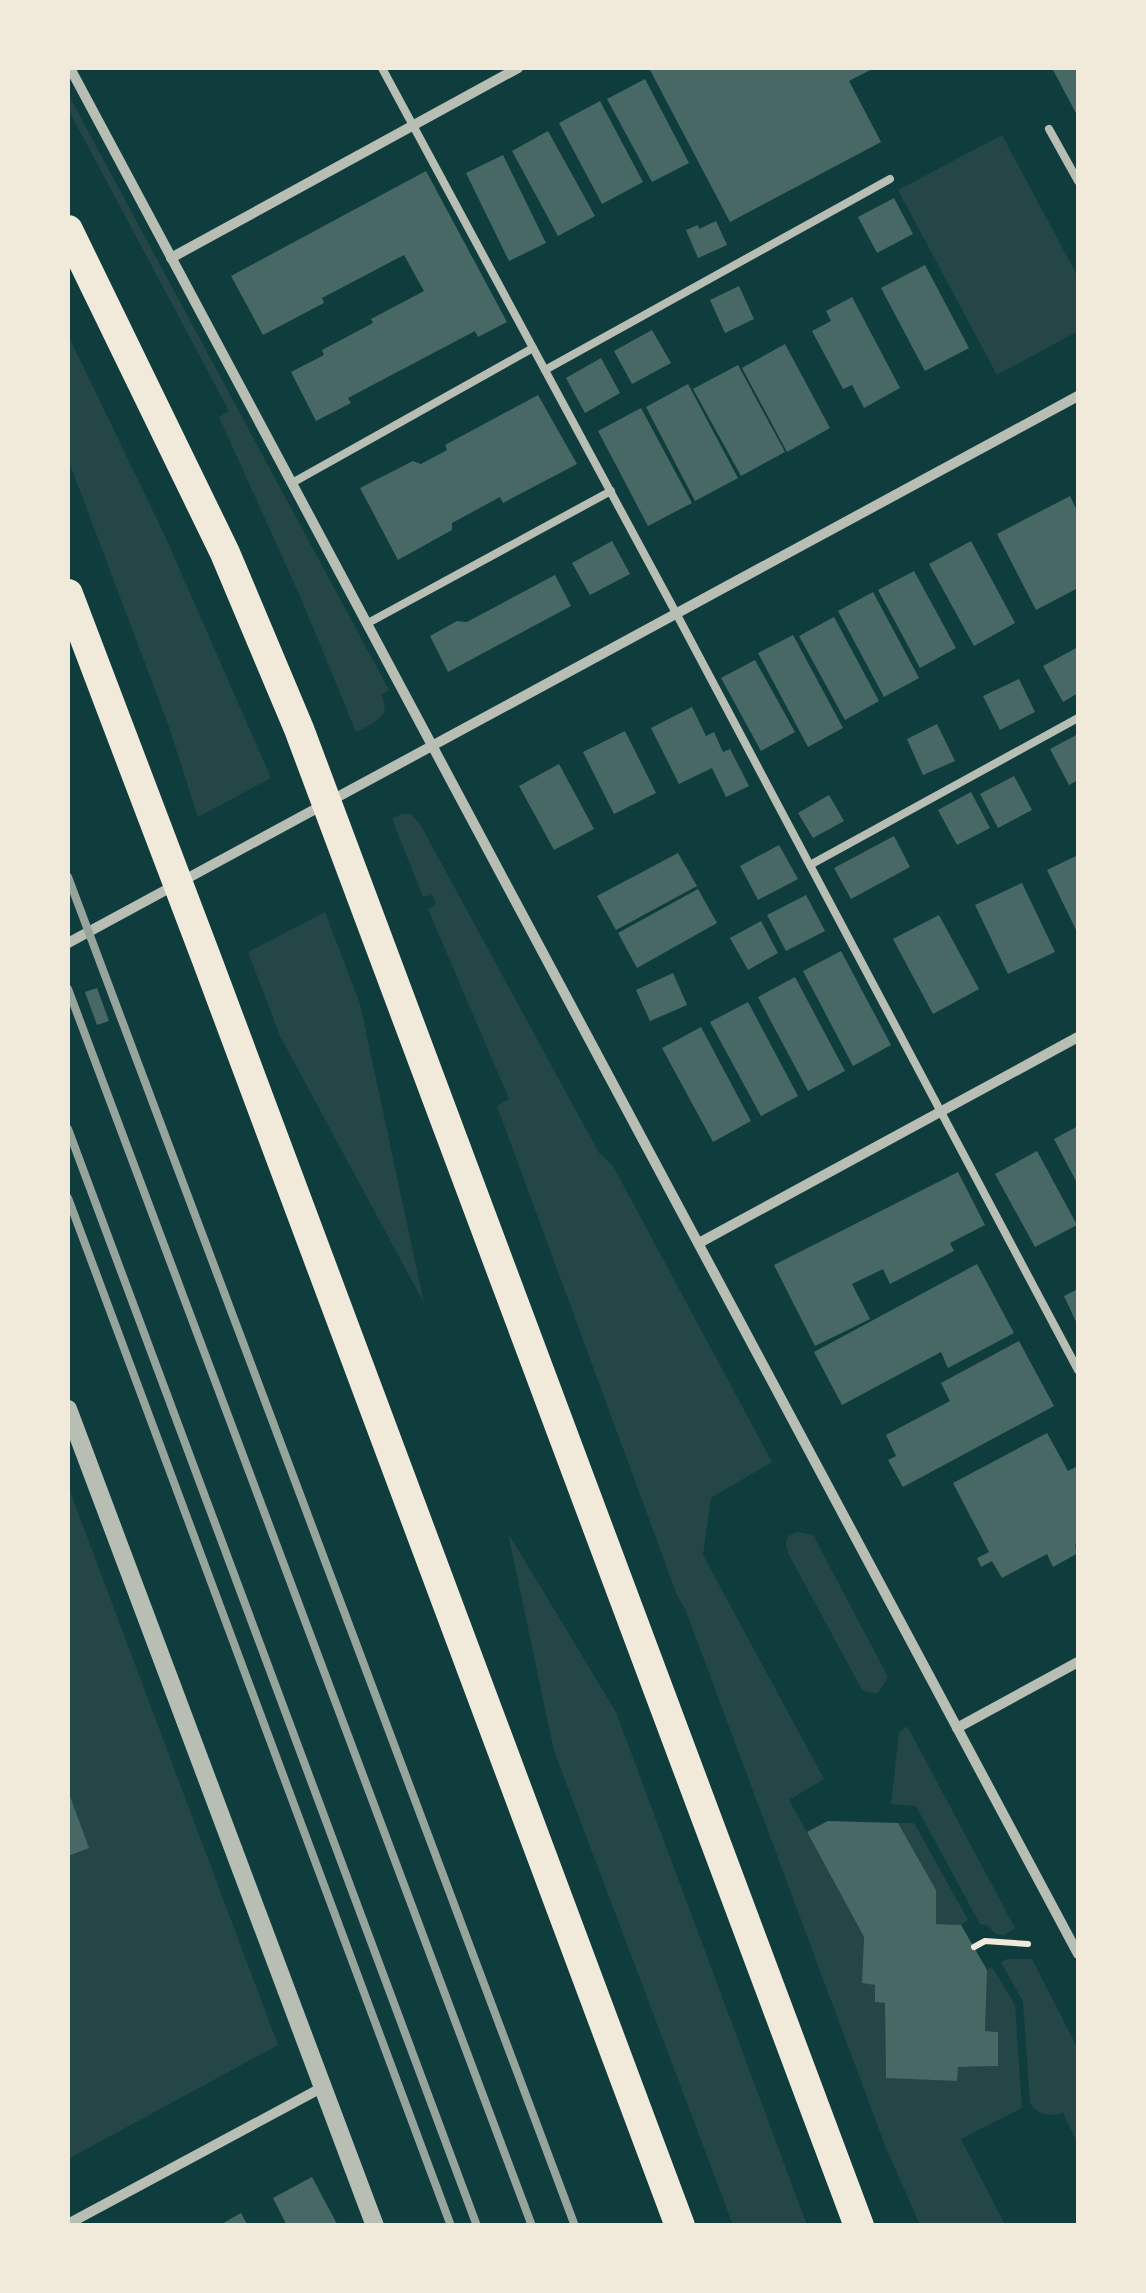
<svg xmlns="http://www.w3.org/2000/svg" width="1146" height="2293" font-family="'Varela Round',sans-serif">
<rect width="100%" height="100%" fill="#0f3d3e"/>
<g fill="#244646">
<path d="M68,94L389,690L381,695C393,716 373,723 356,732L303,603L219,417L229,411L68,109Z"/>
<polygon points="1002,135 1078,277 1078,331 997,375 898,190"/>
<polygon points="68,335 165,536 271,778 198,817 169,727 68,459"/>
<polygon points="401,814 411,814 420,824 599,1153 613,1166 772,1462 711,1498 703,1555 824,1779 789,1800 864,1937 862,1982 875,1985 875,2002 885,2003 886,2077 956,2081 958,2067 997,2066 998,2032 985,2031 987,1970 992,1967 1015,2005 1022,2108 961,2139 1005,2225 920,2225 886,2148 686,1611 677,1595 497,1106 509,1099 428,909 436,904 432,895 423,897 392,819"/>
<polygon points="325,912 360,1004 424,1303 280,1036 248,952"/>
<polygon points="68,1486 278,2045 68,2159"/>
<polygon points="797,1532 813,1535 888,1677 878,1693 866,1692 861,1688 788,1553 786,1544 788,1536"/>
<polygon points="508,1533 616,1712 807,2225 733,2225 554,1751"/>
<polygon points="907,1726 1015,1928 1004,1935 996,1934 987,1925 980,1924 916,1806 891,1804 899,1733"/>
<polygon points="898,1823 914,1823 968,1920 961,1925 936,1924 936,1890"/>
<path d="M1007,1959H1032L1078,2049V2144L1063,2113C1050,2117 1038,2115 1030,2103L1023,2002L1001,1962Z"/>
</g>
<g fill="#486865">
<polygon points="649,68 874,68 849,81 881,142 730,222"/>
<polygon points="1052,68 1078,68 1078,117"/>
<polygon points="645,79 689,163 652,182 607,99"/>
<polygon points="600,101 643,182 602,204 559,123"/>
<polygon points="548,131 595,216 558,236 512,151"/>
<polygon points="503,155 546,243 509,261 466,173"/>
<polygon points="426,171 507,322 478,337 475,331 348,398 351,403 316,421 291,372 324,355 322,350 373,323 371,319 424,291 404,255 322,298 324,303 263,335 231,276"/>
<polygon points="894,198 913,234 877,253 858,217"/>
<polygon points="716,221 727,245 698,258 686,230 698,225 699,229"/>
<polygon points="925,265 969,348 925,371 881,288"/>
<polygon points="739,286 754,319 725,333 710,300"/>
<polygon points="852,297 900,388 864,408 852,385 843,389 812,331 831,321 826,311"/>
<polygon points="652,330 671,363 632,384 614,351"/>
<polygon points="785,344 830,428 787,452 742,368"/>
<polygon points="601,358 620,393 585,413 566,378"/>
<polygon points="738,365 785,452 741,476 693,389"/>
<polygon points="688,384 738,478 695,501 646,407"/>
<polygon points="538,395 577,464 503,503 500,497 452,523 452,530 398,560 360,488 413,461 421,464 447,450 445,445"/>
<polygon points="641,408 692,503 648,526 598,431"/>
<polygon points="1070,496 1078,513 1078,588 1036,610 997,534"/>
<polygon points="612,541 630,574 590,595 572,563"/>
<polygon points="971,541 1015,623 974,646 929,564"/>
<polygon points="914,571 956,648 920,668 878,590"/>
<polygon points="555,575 571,606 448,672 430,636 457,621 467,622"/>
<polygon points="873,592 919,678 884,697 838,611"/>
<polygon points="834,617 879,701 845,720 799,636"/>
<polygon points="793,635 843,728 808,747 758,653"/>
<polygon points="1078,647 1078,693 1063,702 1043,666"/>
<polygon points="755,660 795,732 761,751 721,678"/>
<polygon points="1019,679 1035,712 1000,730 983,696"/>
<polygon points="692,707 706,736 714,732 723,752 730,749 749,786 726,797 712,768 679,784 651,728"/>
<polygon points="937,724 955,761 923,775 907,739"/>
<polygon points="625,731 656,793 614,814 583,752"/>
<polygon points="1078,734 1078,780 1069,785 1050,749"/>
<polygon points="559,764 594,829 554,850 519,786"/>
<polygon points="1014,776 1032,810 998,828 980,794"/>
<polygon points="971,792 990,828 957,845 938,810"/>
<polygon points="829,795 844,821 813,838 798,813"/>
<polygon points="894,836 910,867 851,899 834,868"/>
<polygon points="779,845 798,879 758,900 740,866"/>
<polygon points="678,853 697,886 616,930 597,896"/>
<polygon points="1078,855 1078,934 1047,870"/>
<polygon points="1022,883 1055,952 1008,974 975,905"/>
<polygon points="698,889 717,923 637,968 618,933"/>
<polygon points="806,895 825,931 786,951 767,915"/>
<polygon points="939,915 979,989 933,1014 893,939"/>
<polygon points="761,921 778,953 748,970 730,938"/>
<polygon points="841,951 891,1045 853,1066 803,971"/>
<polygon points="673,973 687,1005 650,1021 636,990"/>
<polygon points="795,977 845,1071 808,1091 758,997"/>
<polygon points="97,988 109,1021 97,1025 85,992"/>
<polygon points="748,1002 798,1096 761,1116 710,1022"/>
<polygon points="701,1027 751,1121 713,1142 662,1048"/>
<polygon points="1078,1126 1078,1185 1054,1139"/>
<polygon points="1037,1151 1077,1225 1035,1247 995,1174"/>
<polygon points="958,1172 985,1225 950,1243 954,1251 890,1284 883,1269 852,1284 870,1319 815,1346 774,1265"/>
<polygon points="977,1264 1014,1333 948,1368 941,1352 842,1405 814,1352"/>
<polygon points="1078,1289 1078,1326 1064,1296"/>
<polygon points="1019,1341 1054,1406 903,1487 888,1460 896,1456 886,1435 950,1401 941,1383"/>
<polygon points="1047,1433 1068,1471 1078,1466 1078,1543 1075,1545 1078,1553 1053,1567 1047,1554 1002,1578 992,1561 981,1567 977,1558 989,1552 953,1483"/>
<polygon points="68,1791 89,1848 68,1856"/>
<polygon points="828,1821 898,1823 936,1890 936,1924 961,1925 987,1970 985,2031 998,2032 998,2066 958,2067 957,2081 886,2078 885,2003 875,2002 875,1985 862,1983 864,1937 807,1832"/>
<polygon points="312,2177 338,2226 287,2226 273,2198"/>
<polygon points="241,2213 248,2226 218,2226"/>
</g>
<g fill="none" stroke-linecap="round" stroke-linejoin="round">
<polyline stroke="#f1e9da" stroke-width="6" points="974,1947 985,1941 1028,1944"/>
<g stroke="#b8beb3" stroke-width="8">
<polyline points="382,68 676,613 1078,1370"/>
<polyline points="1049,129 1078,181"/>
<polyline points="545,370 890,179"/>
<polyline points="292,483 533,348"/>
<polyline points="368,623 611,491"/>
<polyline points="810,865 1078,718"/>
</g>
<g stroke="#b8beb3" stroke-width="10">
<polyline points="70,68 1078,1954"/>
<polyline points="171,258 518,68"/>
<polyline points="68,943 1078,396"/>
<polyline points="699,1243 1078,1037"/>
<polyline points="957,1728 1078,1662"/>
<polyline points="68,2224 323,2087"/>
</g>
<polyline stroke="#b8beb3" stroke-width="18" points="68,1409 375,2226"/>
<g stroke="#f1e9da" stroke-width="30">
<polyline points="68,230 225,553 299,729 859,2226"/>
<polyline points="68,594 207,960 680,2226"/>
</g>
<g stroke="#97a49c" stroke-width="8">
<polyline points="68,877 575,2226"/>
<polyline points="68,989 532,2226"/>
<polyline points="68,1129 477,2226"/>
<polyline points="68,1198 451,2226"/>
</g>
</g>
<rect width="1146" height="2293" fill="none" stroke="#f1e9da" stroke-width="140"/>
</svg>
